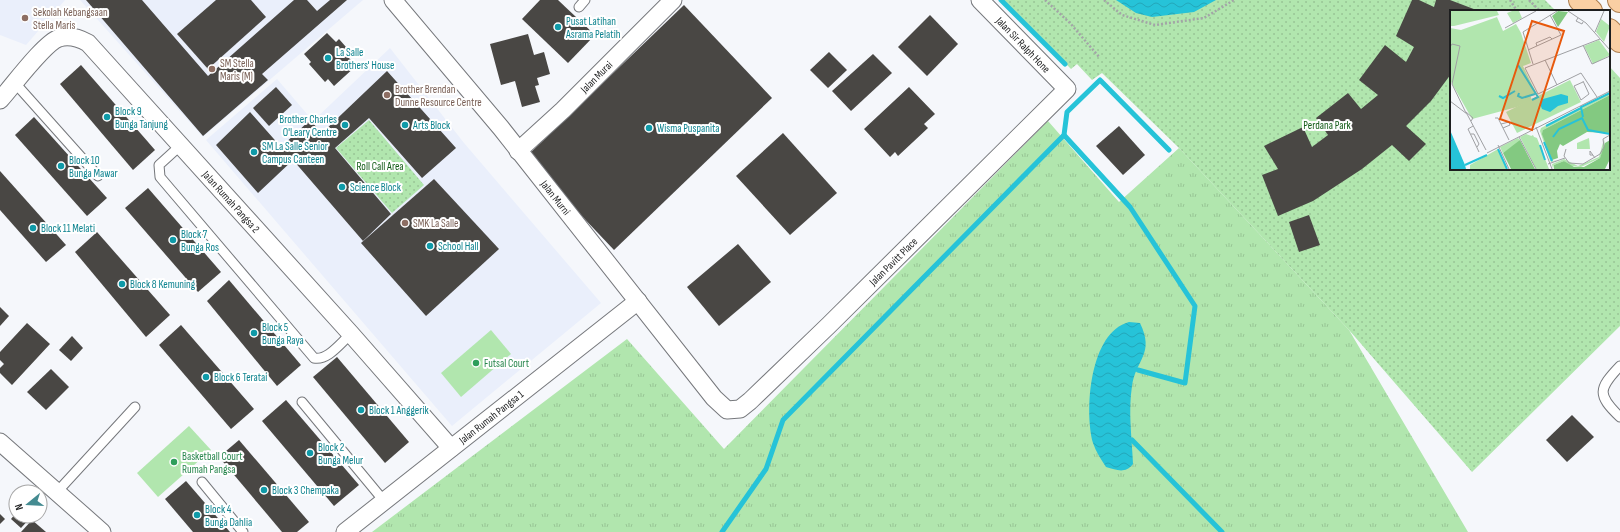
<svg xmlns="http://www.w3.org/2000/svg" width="1620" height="532" font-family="'Sofia Sans Condensed',sans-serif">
<defs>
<pattern id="grass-tufts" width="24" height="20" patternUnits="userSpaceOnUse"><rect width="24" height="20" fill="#b1e6ae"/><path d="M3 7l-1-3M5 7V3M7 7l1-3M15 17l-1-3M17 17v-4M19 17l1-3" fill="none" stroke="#98c595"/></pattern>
<pattern id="park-dots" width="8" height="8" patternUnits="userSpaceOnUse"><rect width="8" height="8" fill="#b1e6ae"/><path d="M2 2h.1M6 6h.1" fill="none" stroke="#98c595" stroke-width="1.8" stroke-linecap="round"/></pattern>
<pattern id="water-waves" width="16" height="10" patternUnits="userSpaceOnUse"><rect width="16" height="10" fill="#26c3d8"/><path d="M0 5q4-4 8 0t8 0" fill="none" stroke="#22a7b9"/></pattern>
</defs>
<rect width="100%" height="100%" fill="#f5f7fb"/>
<g fill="#eaeffb">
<polygon points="0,0 65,0 26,45 0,35"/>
<polygon points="80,0 363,0 203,137"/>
<polygon points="390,48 464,143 601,303 452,426 206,140 277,79 313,121"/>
</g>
<polygon fill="url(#grass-tufts)" points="1048,121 1119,202 1179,148 1349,330 1468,532 372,532 627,339 724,449"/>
<g fill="url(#park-dots)">
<polygon points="1003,0 1545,0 1556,11 1451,11 1451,169 1609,169 1609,66 1620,78 1620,326 1472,472 1349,330 1179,148 1102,73 1092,80 1077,64 1071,69"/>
<polygon points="369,120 424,185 392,213 336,148"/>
</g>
<g fill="#b1e6ae">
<polygon points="491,330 511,354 461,397 441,373"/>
<polygon points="189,426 211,450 158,497 137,473"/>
</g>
<g fill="url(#water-waves)">
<polygon points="1116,0 1216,0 1194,12 1152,17 1136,13"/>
<path d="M1129,322L1140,323C1155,354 1136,359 1132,386C1128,412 1132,438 1133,464C1125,474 1117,470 1106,467C1101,459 1096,452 1093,443C1084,409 1090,332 1129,322Z"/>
</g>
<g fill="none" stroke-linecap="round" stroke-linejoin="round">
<g stroke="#26c3d8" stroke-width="5">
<polyline points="1001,0 1065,64"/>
<polyline points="1064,135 1130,207 1195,306 1185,383 1138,370"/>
<polyline points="1132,440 1222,532"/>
<polyline points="722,532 766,469 783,420 1064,135 1067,112 1100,80 1169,150"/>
</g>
</g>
<g fill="#494744">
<polygon points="86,0 142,0 208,76 294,0 307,0 317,11 330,0 347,0 262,74 268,80 203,136"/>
<polygon points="216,0 251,0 266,17 208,69 177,34"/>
<polygon points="540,0 558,0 595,35 568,63 522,19"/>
<polygon points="1412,0 1419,0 1434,7 1436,0 1450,0 1479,11 1451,11 1451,74 1431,101 1406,126 1426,144 1409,161 1392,145 1362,169 1313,201 1278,216 1262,175 1278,169 1264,146 1303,127 1312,147 1328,135 1316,118 1348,93 1361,109 1378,95 1359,80 1385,45 1406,62 1414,47 1396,36"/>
<polygon points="684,5 772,98 614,250 526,157"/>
<polygon points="930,15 958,44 927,76 898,47"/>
<polygon points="327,33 336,42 339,39 346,47 343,51 356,66 334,86 328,79 325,82 309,64 311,62 304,54"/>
<polygon points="528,34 534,55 544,52 550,74 537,78 539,85 535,86 540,102 522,107 515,81 501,85 490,44"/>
<polygon points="829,52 847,70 828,88 810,70"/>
<polygon points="873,54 892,73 851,111 832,91"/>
<polygon points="81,65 155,150 133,170 60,84"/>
<polygon points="387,71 456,148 422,178 369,118 335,148 391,214 363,241 293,160 258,193 216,145 250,112 281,147 310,120 322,133"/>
<polygon points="276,87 292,105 269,126 253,108"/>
<polygon points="909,87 935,114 924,124 928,128 898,156 895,152 890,157 864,129"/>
<polygon points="34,117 107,198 87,216 15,135"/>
<polygon points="1119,126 1145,155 1123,175 1096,146"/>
<polygon points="783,133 837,193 790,235 736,176"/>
<polygon points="0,171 66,245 46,262 0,210"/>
<polygon points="434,179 499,249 426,316 361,243"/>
<polygon points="148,188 221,272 198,292 125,208"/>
<polygon points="1309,215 1320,245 1299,252 1289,222"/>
<polygon points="97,232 170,315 146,337 75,252"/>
<polygon points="738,244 771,282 719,326 687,287"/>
<polygon points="229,280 301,365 277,386 207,301"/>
<polygon points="0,307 9,316 0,326"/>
<polygon points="27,323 50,344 12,385 0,373 0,368 4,364 0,360 0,352"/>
<polygon points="181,325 254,409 231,429 159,345"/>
<polygon points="72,336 83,348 71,361 59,350"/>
<polygon points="337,357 409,442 385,463 313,377"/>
<polygon points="51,369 69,387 46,410 27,392"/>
<polygon points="286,400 359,485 334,506 262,421"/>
<polygon points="1572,415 1594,437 1567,462 1546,440"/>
<polygon points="239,440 309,522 297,532 282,532 219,457"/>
<polygon points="186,481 230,532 193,532 165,499"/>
<polygon points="16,513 16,516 32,516 21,528 11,519"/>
<polygon points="0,514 5,519 0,524"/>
<polygon points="32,520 46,532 21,532"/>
</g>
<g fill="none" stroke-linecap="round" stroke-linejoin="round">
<g stroke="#76787c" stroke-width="11">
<g id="service">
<polyline points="579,7 585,0"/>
<polyline points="15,83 98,176"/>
<path d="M181,145L159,165L160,177L314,358C328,361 341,342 351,334"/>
<path d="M1620,366C1598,389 1597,395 1620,417"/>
<polyline points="302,402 384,501"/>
<polyline points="202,482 243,532"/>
<polyline points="57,492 135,407"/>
</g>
</g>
<g stroke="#76787c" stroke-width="19">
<g id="minor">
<path id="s1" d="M393,0L501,128L714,398L727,410L740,409L750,401L829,325L1067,89L980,0"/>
<path id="s2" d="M0,100C12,87 44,43 59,38C69,35 79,38 88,43L351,334L451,448"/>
<path id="s3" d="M518,151L563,110L673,0"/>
<polyline points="0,442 102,532"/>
<path id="s4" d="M345,532L638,301"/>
</g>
</g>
<g stroke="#ab7c4d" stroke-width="24">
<g id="primary">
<polyline points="1580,0 1591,11"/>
<polyline points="1619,0 1620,1"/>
<polyline points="1609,30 1620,41"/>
</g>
</g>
<g stroke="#a3a5a7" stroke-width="2.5" stroke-dasharray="2 2" stroke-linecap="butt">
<polyline points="1045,0 1070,23 1100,58"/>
<polyline points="1104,0 1122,15 1155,25 1204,18 1234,0"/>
<polyline points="1510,0 1517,11"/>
<polyline points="1529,0 1540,11"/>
</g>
<use href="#service" stroke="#fff" stroke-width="9"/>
<use href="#minor" stroke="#fff" stroke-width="17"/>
<use href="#primary" stroke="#facfa3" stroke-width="22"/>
</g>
<g fill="#8d6e63" stroke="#fff" stroke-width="1.5">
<circle cx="25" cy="18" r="4"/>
<circle cx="212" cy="69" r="4"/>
<circle cx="387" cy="95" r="4"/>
<circle cx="405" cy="223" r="4"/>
</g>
<g fill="#0f9aa8" stroke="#fff" stroke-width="1.5">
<circle cx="558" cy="27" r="4"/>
<circle cx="328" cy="58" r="4"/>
<circle cx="107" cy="117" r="4"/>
<circle cx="345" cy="125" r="4"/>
<circle cx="405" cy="125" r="4"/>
<circle cx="649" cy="128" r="4"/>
<circle cx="254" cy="152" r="4"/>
<circle cx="61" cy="166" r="4"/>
<circle cx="342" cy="187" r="4"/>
<circle cx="33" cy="228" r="4"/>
<circle cx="173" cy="240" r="4"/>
<circle cx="430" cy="246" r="4"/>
<circle cx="122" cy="284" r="4"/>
<circle cx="254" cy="333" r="4"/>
<circle cx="206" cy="377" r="4"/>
<circle cx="361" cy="410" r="4"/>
<circle cx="310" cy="453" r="4"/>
<circle cx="264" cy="490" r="4"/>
<circle cx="197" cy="515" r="4"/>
</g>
<g fill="#2e9e5b" stroke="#fff" stroke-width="1.5">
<circle cx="476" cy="363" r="4"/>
<circle cx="174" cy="462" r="4"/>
</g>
<g text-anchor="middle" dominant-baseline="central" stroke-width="4" stroke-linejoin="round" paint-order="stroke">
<g font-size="11" fill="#785e54" stroke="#fff" text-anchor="start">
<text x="33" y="12">Sekolah Kebangsaan<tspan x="33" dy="13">Stella Maris</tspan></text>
<text x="220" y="63">SM Stella<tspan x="220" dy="13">Maris (M)</tspan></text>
<text x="395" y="89">Brother Brendan<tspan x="395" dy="13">Dunne Resource Centre</tspan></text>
<text x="413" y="223">SMK La Salle</text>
</g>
<g font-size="11" fill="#0d838f" stroke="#fff" text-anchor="start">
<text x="566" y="21">Pusat Latihan<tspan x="566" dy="13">Asrama Pelatih</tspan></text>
<text x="336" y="52">La Salle<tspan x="336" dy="13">Brothers' House</tspan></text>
<text x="115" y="111">Block 9<tspan x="115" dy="13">Bunga Tanjung</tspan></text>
<text x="337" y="119" text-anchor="end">Brother Charles<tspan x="337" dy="13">O'Leary Centre</tspan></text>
<text x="413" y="125">Arts Block</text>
<text x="657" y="128">Wisma Puspanita</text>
<text x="262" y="146">SM La Salle Senior<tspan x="262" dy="13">Campus Canteen</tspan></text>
<text x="69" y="160">Block 10<tspan x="69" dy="13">Bunga Mawar</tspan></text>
<text x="350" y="187">Science Block</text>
<text x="41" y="228">Block 11 Melati</text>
<text x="181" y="234">Block 7<tspan x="181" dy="13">Bunga Ros</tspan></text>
<text x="438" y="246">School Hall</text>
<text x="130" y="284">Block 8 Kemuning</text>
<text x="262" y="327">Block 5<tspan x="262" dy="13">Bunga Raya</tspan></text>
<text x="214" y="377">Block 6 Teratai</text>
<text x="369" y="410">Block 1 Anggerik</text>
<text x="318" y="447">Block 2<tspan x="318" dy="13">Bunga Melur</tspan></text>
<text x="272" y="490">Block 3 Chempaka</text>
<text x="205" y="509">Block 4<tspan x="205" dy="13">Bunga Dahlia</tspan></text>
</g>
<g font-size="11" fill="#1d1e1f" stroke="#fff">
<text transform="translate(1023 45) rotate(46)">Jalan Sir Ralph Hone</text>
<text stroke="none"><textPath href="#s3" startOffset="108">Jalan Murai</textPath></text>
<text stroke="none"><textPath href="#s1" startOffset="256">Jalan Murni</textPath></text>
<text stroke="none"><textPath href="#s2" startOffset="330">Jalan Rumah Pangsa 2</textPath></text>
<text stroke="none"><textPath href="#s1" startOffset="755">Jalan Pavitt Place</textPath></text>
<text stroke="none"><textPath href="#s4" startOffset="186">Jalan Rumah Pangsa 1</textPath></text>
</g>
<g font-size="11" fill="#115a15" stroke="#fff">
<text x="1327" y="125">Perdana Park</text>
<text x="380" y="166">Roll Call Area</text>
</g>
<g font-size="11" fill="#27864d" stroke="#fff" text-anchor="start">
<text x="484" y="363">Futsal Court</text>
<text x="182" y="456">Basketball Court<tspan x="182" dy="13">Rumah Pangsa</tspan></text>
</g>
</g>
<g transform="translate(1450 10)">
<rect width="160" height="160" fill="#f5f7fb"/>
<path d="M62,1H69L72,8L63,13L57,3ZM47,7L53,21L66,14L71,23L81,53L73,56L86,83L80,85L82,90L67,97L22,109L0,70V18L11,20ZM160,82V85L93,120L103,151L109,150L102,152L100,151L90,121L91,118ZM76,124L87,128L99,159H86L70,127ZM68,128L70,130L68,133L53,143L60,159L50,137ZM154,129L155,136L150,148L131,157L120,156L114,151L104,155L103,159L102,154L114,149L128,156L149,147Z" fill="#b1e6ae"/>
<path d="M108,1L118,2L108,17L102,6ZM160,85V123L137,122L113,136L110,134L107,141L108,148L102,150L92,124L93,120ZM70,130L85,159H61L53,143ZM160,130V149L155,159H104V155L114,151L124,157H134L143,152L150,148L155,133Z" fill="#83c981"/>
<path d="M0,1H47L49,5L4,16H0Z" fill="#b1e6ae"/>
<path d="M120,70L131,92L67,123L56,102ZM48,139L57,159H20V155Z" fill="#b1e6ae"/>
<path d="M151,9L160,16L154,32L146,22Z" fill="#b1e6ae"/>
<path d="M149,30L160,45L143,54L134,36ZM83,125L91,142L83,145L76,129ZM139,128L140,139H127V133ZM90,144L95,156L87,159L82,148Z" fill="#b1e6ae"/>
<path d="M111,84L118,86V93L108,96L100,102L92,99L90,94L93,89ZM0,120L15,155L16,159H0Z" fill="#26c3d8"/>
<path fill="none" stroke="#26c3d8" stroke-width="2" d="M68,55L88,87L82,90M69,83L68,86L72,88L85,84M49,86L53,88L65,81M133,107L131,97L160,83M96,116L131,98M103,127L109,119L132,108L138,120L160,124M94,132L102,151M90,135L95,150M48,139L57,159M15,155L37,145"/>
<path fill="none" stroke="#9fa0a3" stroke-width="1" d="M118,1L136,13L160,40M128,8L126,11L132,14L133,12M55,18L86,1M145,22L154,1M133,35L142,54L160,46M87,36L86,33L100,27L102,29M0,37L2,34L10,36L2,74L16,103M78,40L111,25L100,5M95,50L107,75M83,54L73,22L107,1M133,71L139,84L131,90L124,76L133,72M147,87L131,63L88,84L75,58L150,29M0,91L17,104L36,140M16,102L23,108L21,111M45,108H48L59,130M51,114L59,112L60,115L53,118M23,116L18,119L29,142M86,117L102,159M21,124H24L29,134L27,137M69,127L86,159M48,135L59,159M116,139L114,146L119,153L133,154L150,144L154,137L153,129L160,125M37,143L160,81M143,145H140V141L145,148M98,154L115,148"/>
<path fill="#e8590c" fill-opacity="0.15" stroke="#e8590c" stroke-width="2" d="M82,11L114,21L82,120L50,109Z"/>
<rect width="160" height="160" fill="none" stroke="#1d1e1f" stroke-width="2"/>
</g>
<g transform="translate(28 504) rotate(252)"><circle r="19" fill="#ffffff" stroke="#a5a5a5"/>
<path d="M0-3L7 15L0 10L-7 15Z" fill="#448b91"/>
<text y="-6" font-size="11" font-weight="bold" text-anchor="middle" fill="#1d1e1f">N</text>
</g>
</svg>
